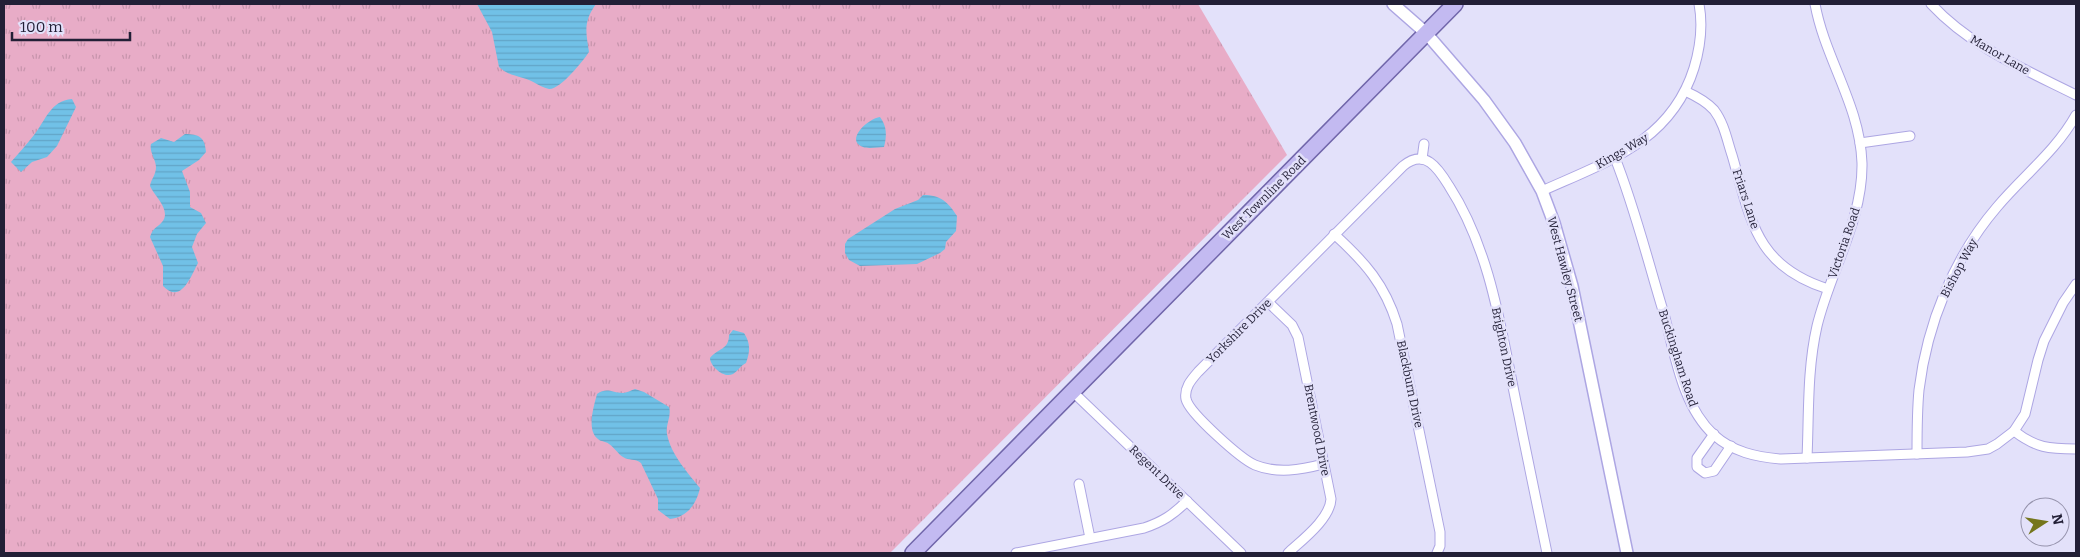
<svg xmlns="http://www.w3.org/2000/svg" width="2080" height="557" font-family="Bitter,serif">
<defs>
<pattern id="grass-tufts" width="24" height="20" patternUnits="userSpaceOnUse" patternTransform="scale(1.25)"><rect width="24" height="20" fill="#e8acc7"/><path d="M3 7l-1-3M5 7V3M7 7l1-3M15 17l-1-3M17 17v-4M19 17l1-3" fill="none" stroke="#c794ac"/></pattern>
<pattern id="water-rules" width="6" height="5" patternUnits="userSpaceOnUse" patternTransform="scale(1.25)"><rect width="6" height="5" fill="#71c1e7"/><path d="M0 2.5h6" fill="none" stroke="#62a5c7"/></pattern>
</defs>
<rect width="100%" height="100%" fill="#e3e1fa"/>
<polygon fill="url(#grass-tufts)" points="4,4 1198,4 1287,155 890,553 4,553"/>
<g fill="url(#water-rules)">
<path d="M477,4H596C583,22 586,32 589,52C583,61 560,90 549,89C540,87 532,80 523,78C513,75 507,74 499,67L492,32Z"/>
<path d="M72,99L76,107L57,146L47,157L32,162L21,172L11,162C19,153 27,144 34,135C46,120 50,101 72,99Z"/>
<path d="M880,117C887,126 887,136 884,147C878,147 869,149 863,147C844,140 869,118 880,117Z"/>
<path d="M185,134C199,134 205,137 206,152L199,160L182,171L190,192V207L201,213L206,223L197,234L192,247L198,263C191,276 181,305 163,286V266L150,237C153,227 157,228 162,222C172,210 154,196 150,186C151,179 156,175 156,167C156,159 149,152 151,144L161,138L174,142Z"/>
<path d="M923,195C941,195 948,202 957,216L956,231L946,242L945,249L940,253L917,264L860,266L849,260L845,253V244L848,239L895,209L918,200Z"/>
<path d="M733,330L744,333C751,344 750,352 746,363C740,366 738,371 733,374C724,379 710,366 710,358C718,348 729,350 729,335Z"/>
<path d="M635,389L644,392L669,407C672,416 665,425 667,434C671,455 688,473 700,488C696,505 687,517 670,519L658,510V499L641,463C635,458 629,461 623,457C618,454 614,447 609,444C606,441 601,442 598,439C586,430 594,406 597,394C607,387 612,393 623,393C626,393 632,390 635,389Z"/>
</g>
<g fill="none" stroke-linecap="round" stroke-linejoin="round">
<g stroke="#ada6e3" stroke-width="11">
<g id="minor">
<path d="M1931,4C1971,47 2024,69 2076,95"/>
<path d="M1685,91C1696,96 1706,101 1714,110C1724,123 1727,140 1732,155C1751,220 1755,266 1828,289"/>
<polyline points="1860,143 1910,136"/>
<path d="M1615,158C1635,208 1648,262 1664,314C1675,354 1682,406 1714,435C1733,452 1756,457 1781,459L1967,452L1988,449L1997,444L2014,431L2025,414L2038,360L2044,341L2063,303L2076,284"/>
<polyline points="1422,159 1424,144"/>
<path d="M1542,191C1606,162 1671,142 1694,68C1700,48 1703,25 1699,4"/>
<path d="M1334,234C1365,262 1385,285 1397,324L1440,532V546L1437,553"/>
<path d="M1268,302L1292,325L1298,337L1331,499C1330,519 1302,540 1288,553"/>
<polyline points="1073,392 1241,553"/>
<path d="M2014,431C2036,448 2049,449 2076,449"/>
<polyline points="1714,434 1697,458 1697,467 1705,473 1714,471 1731,446"/>
<path d="M1917,454C1917,433 1917,411 1919,390C1927,324 1954,257 1997,207C2024,175 2056,151 2076,115"/>
<path d="M1807,458C1809,414 1807,370 1817,326C1830,272 1863,220 1862,163C1860,105 1825,59 1815,4"/>
<path d="M1323,464C1301,470 1277,474 1255,465C1241,459 1189,413 1186,399C1184,388 1191,380 1198,372L1403,166C1425,148 1438,168 1449,186C1493,254 1502,338 1519,416C1528,462 1538,508 1547,553"/>
<polyline points="1079,484 1090,538"/>
<path d="M1016,553L1144,528C1162,522 1173,515 1187,501"/>
</g>
</g>
<g stroke="#ada6e3" stroke-width="14">
<polyline id="tertiary" points="1393,4 1426,33 1484,100 1515,143 1542,191 1554,223 1572,286 1627,553"/>
</g>
<g stroke="#7166aa" stroke-width="18">
<polyline id="primary" points="913,553 1455,4"/>
</g>
<use href="#minor" stroke="#fff" stroke-width="9"/>
<use href="#tertiary" stroke="#fff" stroke-width="11"/>
<use href="#primary" stroke="#c3baf1" stroke-width="15"/>
</g>
<g text-anchor="middle" dominant-baseline="central" stroke-width="5" stroke-linejoin="round" paint-order="stroke">
<g font-size="12" fill="#221f36" stroke="#e3e1fa">
<text transform="translate(2000 55) rotate(30)">Manor Lane</text>
<text transform="translate(1622 151) rotate(-30)">Kings Way</text>
<text transform="translate(1264 198) rotate(-45)">West Townline Road</text>
<text transform="translate(1746 199) rotate(72)">Friars Lane</text>
<text transform="translate(1844 243) rotate(-71)">Victoria Road</text>
<text transform="translate(1959 268) rotate(-62)">Bishop Way</text>
<text transform="translate(1565 269) rotate(75)">West Hawley Street</text>
<text transform="translate(1239 331) rotate(-45)">Yorkshire Drive</text>
<text transform="translate(1504 347) rotate(78)">Brighton Drive</text>
<text transform="translate(1678 358) rotate(72)">Buckingham Road</text>
<text transform="translate(1410 384) rotate(78)">Blackburn Drive</text>
<text transform="translate(1317 430) rotate(79)">Brentwood Drive</text>
<text transform="translate(1157 472) rotate(44)">Regent Drive</text>
</g>
</g>
<rect width="2080" height="557" fill="none" stroke="#221f36" stroke-width="10"/>
<g transform="translate(2045 522) rotate(78)"><circle r="24" fill="#e3e1fa" stroke="#9693ac"/>
<path d="M0-4L9 19L0 12L-9 19Z" fill="#75761d"/>
<text y="-8" font-size="14" font-weight="bold" text-anchor="middle" fill="#221f36">N</text>
</g>
<path d="M12 32v8h118v-8" fill="none" stroke="#221f36" stroke-width="2.5"/>
<text x="20" y="32" font-size="15" fill="#221f36" stroke="#e3e1fa" stroke-width="4" paint-order="stroke">100 m</text>
</svg>
